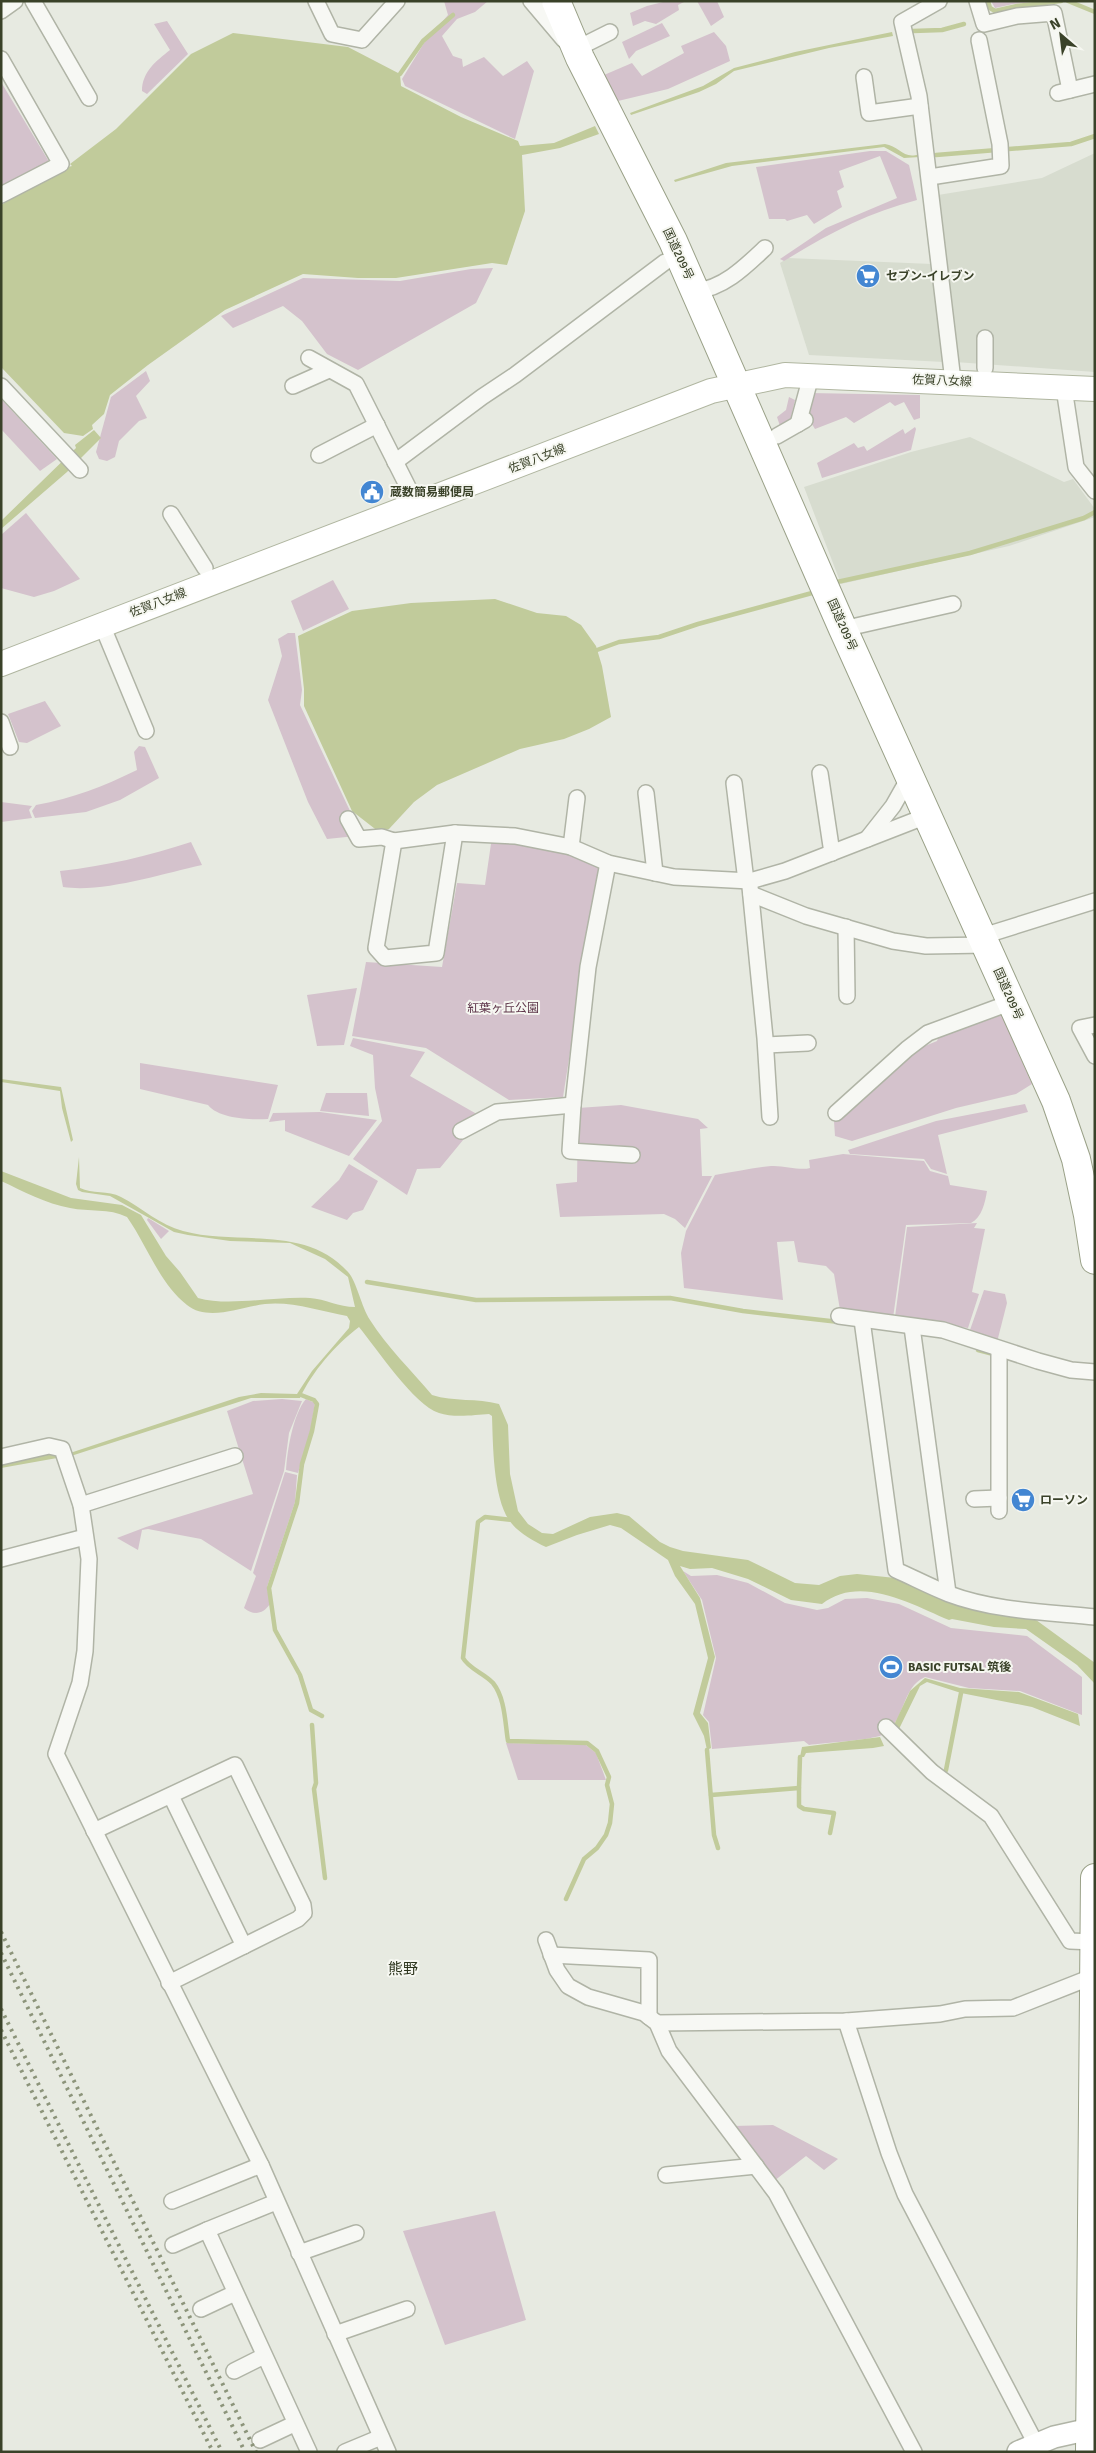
<svg xmlns="http://www.w3.org/2000/svg" width="1096" height="2453" font-family="Signika,'Noto Sans JP',sans-serif">
<rect width="100%" height="100%" fill="#e7eae1"/>
<g fill="#d7dccf">
<polygon points="1095,153 1095,372 955,362 938,195 1042,178"/>
<polygon points="788,258 932,264 944,362 809,355 780,263"/>
<polygon points="970,437 1064,482 1073,479 1095,509 1095,517 1009,546 841,584 804,487 911,452"/>
</g>
<g fill="#d4c2cc">
<polygon points="444,1 488,1 475,12 457,19 442,36 453,56 462,59 463,67 484,57 503,76 527,61 534,71 515,139 405,86 402,79 424,43 448,15"/>
<polygon points="667,1 686,1 678,5 679,10 656,24 645,21 633,26 630,13 647,6"/>
<polygon points="697,1 717,1 724,17 711,26"/>
<polygon points="991,1 1046,1 1013,4 995,8"/>
<path d="M167,21L188,54L147,94L142,91C142,72 156,61 170,50L154,24Z"/>
<polygon points="662,23 670,36 636,51 629,59 622,42"/>
<polygon points="714,32 726,46 730,61 668,89 618,101 604,75 632,63 642,76 684,53 681,46"/>
<polygon points="1,82 51,165 1,189"/>
<path d="M870,151H886L909,165L917,200C867,213 828,234 784,261L780,259L826,228L897,198L880,156L839,171L844,187L837,191L842,207L814,224L807,215L787,221L785,219H769L756,167Z"/>
<polygon points="493,268 476,303 358,370 327,354 302,321 283,306 233,328 221,316 303,278 400,281 471,269"/>
<polygon points="146,371 150,381 136,396 147,418 139,421 119,441 115,457 107,461 99,459 96,452 111,397"/>
<polygon points="809,393 920,395 920,418 914,420 904,402 895,406 890,402 854,423 846,417 815,429 805,413"/>
<polygon points="789,397 795,400 790,421 780,426 777,417 786,410"/>
<polygon points="1,399 57,459 40,471 1,429"/>
<polygon points="915,427 916,429 911,450 822,478 817,463 854,443 858,448 864,446 867,451 903,429 905,434"/>
<polygon points="26,513 80,579 54,591 34,597 1,588 1,535"/>
<polygon points="333,580 349,609 303,631 291,601"/>
<polygon points="288,633 295,633 302,690 300,705 351,813 356,836 327,839 308,802 268,700 282,656 278,639"/>
<polygon points="45,701 61,726 27,743 19,742 8,714"/>
<path d="M139,746L145,747L159,778L120,800L86,812L35,818L32,811L36,805C74,798 102,787 137,770L134,752Z"/>
<polygon points="1,802 32,806 29,810 32,818 1,822"/>
<polygon points="492,837 544,844 600,862 563,1097 509,1100 426,1048 352,1036 366,962 442,967 457,883 485,885"/>
<path d="M191,842L202,865C161,874 103,893 63,887L60,871C106,866 148,856 191,842Z"/>
<polygon points="357,988 344,1045 317,1046 307,995"/>
<polygon points="1001,1013 1032,1084 1016,1094 956,1108 852,1141 835,1136 834,1121 913,1051 937,1041 939,1035"/>
<polygon points="353,1038 425,1052 410,1076 482,1117 440,1168 417,1169 407,1195 353,1159 382,1121 375,1088 373,1055 350,1046"/>
<path d="M140,1063L278,1085L268,1119C252,1120 219,1119 208,1105L140,1089Z"/>
<polygon points="326,1093 367,1093 369,1116 320,1111"/>
<polygon points="1025,1104 1028,1112 938,1135 947,1174 931,1169 924,1159 850,1154 848,1150 936,1121"/>
<polygon points="621,1105 698,1119 708,1128 700,1129 702,1176 712,1176 685,1228 675,1219 664,1214 560,1217 556,1184 577,1182 578,1108"/>
<polygon points="320,1112 377,1120 349,1156 285,1131 285,1120 269,1122 273,1113"/>
<path d="M843,1154L924,1161L930,1171L948,1176L950,1185L987,1191C985,1203 982,1217 971,1223L906,1225L893,1318L840,1310L834,1274L826,1266L798,1262L794,1241L777,1242L783,1300L684,1288L681,1253L686,1231L715,1175C734,1172 752,1168 771,1166C783,1165 800,1171 810,1168L809,1160Z"/>
<polygon points="349,1164 378,1181 363,1210 353,1213 347,1220 311,1207 339,1180"/>
<polygon points="148,1218 169,1231 161,1239 147,1220"/>
<polygon points="977,1223 974,1228 985,1229 972,1292 979,1294 968,1328 895,1317 907,1227"/>
<polygon points="984,1290 1005,1294 1007,1303 997,1342 970,1330"/>
<polygon points="282,1399 302,1401 289,1433 284,1471 251,1571 201,1539 148,1529 142,1530 138,1550 117,1538 146,1527 253,1494 227,1411 253,1401"/>
<path d="M306,1399L315,1403L311,1428L298,1473L286,1470C287,1451 293,1414 306,1399Z"/>
<path d="M285,1472L297,1475L295,1502L267,1587L270,1604C263,1614 254,1616 244,1608L256,1576L253,1573Z"/>
<path d="M683,1571L691,1576L717,1575L748,1583L785,1603L817,1610L828,1608L845,1599L867,1598L899,1604L951,1628L1027,1636L1082,1677V1715L1020,1691L969,1688L925,1677C901,1687 905,1724 882,1735C872,1740 823,1743 809,1745L804,1741L712,1749L709,1722L703,1715L716,1658L702,1600Z"/>
<polygon points="506,1743 586,1745 596,1753 606,1780 518,1780"/>
<polygon points="773,2125 838,2159 824,2170 806,2156 774,2181 733,2126"/>
<polygon points="495,2211 526,2320 445,2345 403,2231"/>
</g>
<g fill="#c1cb9b">
<polygon points="892,32 893,36 829,48 734,71 716,84 699,92 631,115 630,113 703,86 734,68 795,52"/>
<polygon points="233,33 348,47 400,74 401,86 461,117 518,141 520,146 554,143 595,126 599,134 560,148 522,155 525,211 507,265 492,263 396,278 358,278 303,274 225,310 148,365 110,395 104,414 92,425 93,429 83,436 64,433 1,367 1,205 64,168 72,166 70,164 116,129 191,54"/>
<path d="M885,144C899,146 904,160 919,154L920,157L904,158L884,147L732,166L675,182L674,180L726,163Z"/>
<polygon points="94,430 101,438 67,472 1,529 1,521 76,448 75,445"/>
<polygon points="495,599 537,613 566,616 581,625 596,646 602,666 611,717 589,729 564,739 520,749 437,785 414,802 389,829 379,832 352,811 304,706 304,689 298,636 352,611 411,603"/>
<polygon points="1,1079 61,1087 73,1140 71,1142 62,1108 60,1091 1,1082"/>
<path d="M79,1157L80,1188C92,1194 108,1190 121,1197C142,1208 160,1225 183,1231C238,1246 305,1224 348,1272C357,1282 361,1306 370,1320C387,1347 412,1371 432,1395C454,1402 477,1398 499,1404L508,1425L510,1474L518,1511L528,1524L542,1533L553,1534L590,1517L617,1513L629,1516L660,1542L670,1547L683,1551L748,1560L795,1583L819,1585L840,1576L857,1574L905,1579L1032,1617L1095,1663V1684L1077,1665L1026,1629L994,1627L952,1619L949,1620C911,1604 860,1574 822,1604L791,1600L748,1579L712,1568L690,1569L680,1566L700,1598L715,1657L700,1713L708,1723L711,1748L707,1750L704,1736L693,1714L708,1658L695,1604L675,1576L668,1560L621,1528L610,1525L577,1535L546,1547C533,1541 517,1532 509,1520C493,1496 493,1444 492,1416L489,1414C475,1415 453,1418 439,1413C414,1405 377,1349 359,1327C335,1345 312,1372 300,1398H251L74,1455L1,1468V1464L48,1453H70L239,1397L261,1393L297,1394L312,1371L349,1328L350,1321L347,1316C321,1311 291,1301 265,1304C241,1307 208,1322 187,1305C159,1283 147,1245 127,1217C109,1208 89,1212 70,1208C46,1204 23,1191 1,1181V1171L71,1198L122,1205L141,1215L166,1256L180,1272L198,1298C229,1307 275,1296 310,1298C325,1299 339,1307 355,1307L348,1277L325,1259L290,1243L230,1241L188,1235L174,1232L110,1196L82,1192L78,1190L76,1184Z"/>
<polygon points="925,1678 960,1688 1019,1692 1078,1714 1080,1726 1032,1707 961,1693 927,1682 920,1686 899,1729 894,1725 910,1691"/>
<polygon points="880,1737 884,1746 873,1748 806,1753 804,1757 800,1757 802,1747"/>
</g>
<g fill="none" stroke-linecap="round" stroke-linejoin="round">
<g stroke="#c1cb9b" stroke-width="4.5">
<polyline points="988,1 990,8 995,11 1017,6 1061,1"/>
<polyline points="1068,1 1095,12"/>
<polyline points="913,31 942,30 964,24"/>
<polyline points="400,74 423,41 453,15"/>
<polyline points="936,155 1071,144 1095,136"/>
<polyline points="837,582 970,553 1084,518 1095,512"/>
<polyline points="597,650 619,642 659,637 698,624 812,593"/>
<polyline points="367,1282 476,1300 670,1298 743,1311 839,1322"/>
<polyline points="978,1350 997,1355"/>
<polyline points="301,1395 314,1400 317,1404 312,1431 302,1464 297,1503 269,1588 275,1630 300,1675 311,1710 322,1716"/>
<path d="M513,1520L485,1517L478,1522L463,1658C469,1669 484,1673 493,1683C505,1698 505,1722 508,1741L587,1743L597,1751L609,1777L607,1785L612,1804L610,1823L606,1835L597,1848L584,1859L566,1899"/>
<polyline points="312,1725 316,1783 314,1789 325,1878"/>
<polyline points="707,1750 714,1835 718,1848"/>
<polyline points="946,1770 961,1693"/>
<polyline points="799,1788 800,1757"/>
<polyline points="711,1795 799,1788 799,1806 804,1809 834,1813 830,1833"/>
</g>
<g stroke="#b0b4a6" stroke-width="18">
<g id="street">
<polyline points="33,1 89,98"/>
<polyline points="316,1 332,34 362,40 397,1"/>
<polyline points="531,1 564,40"/>
<polyline points="939,1 902,22 919,96 953,381"/>
<polyline points="977,1 984,24 1017,16 1054,13 1070,90"/>
<polyline points="1,11 15,1"/>
<polyline points="576,49 610,32"/>
<polyline points="1,59 61,164 1,195"/>
<polyline points="864,77 869,113 920,106"/>
<polyline points="1058,93 1095,84"/>
<polyline points="930,177 1001,166 1000,144 979,40"/>
<path d="M695,291C723,289 746,266 765,248"/>
<polyline points="309,358 356,384 417,505"/>
<polyline points="985,368 985,338"/>
<polyline points="1,386 80,470"/>
<polyline points="293,386 329,370"/>
<polyline points="1064,388 1076,467 1095,491"/>
<polyline points="798,424 811,376"/>
<polyline points="777,436 805,420"/>
<polyline points="319,455 377,425"/>
<polyline points="395,462 482,397 515,375 665,262"/>
<polyline points="171,514 205,568"/>
<polyline points="102,625 146,731"/>
<polyline points="843,629 953,604"/>
<polyline points="1,722 10,747"/>
<polyline points="820,773 832,853"/>
<polyline points="734,783 746,881"/>
<polyline points="646,793 655,873"/>
<polyline points="348,819 359,839 382,837 394,841 455,833 515,836 571,847 608,863 674,877 750,881 785,871 929,815"/>
<polyline points="867,839 893,806 910,776"/>
<polyline points="394,841 376,948 385,958 436,953 455,833"/>
<polyline points="571,847 577,798"/>
<polyline points="608,863 588,967 573,1105 570,1151 632,1155"/>
<polyline points="750,887 765,1038 770,1117"/>
<polyline points="751,894 806,916 893,941 926,946 987,945"/>
<polyline points="846,927 847,996"/>
<polyline points="983,936 1095,901"/>
<polyline points="1095,1025 1080,1028 1095,1056"/>
<polyline points="766,1045 808,1043"/>
<polyline points="836,1113 907,1049 928,1033 1012,1002"/>
<polyline points="461,1131 497,1112 573,1105"/>
<polyline points="839,1316 943,1330 1038,1361 1071,1370 1095,1372"/>
<path d="M862,1320L896,1570C914,1578 931,1587 949,1594C994,1611 1047,1612 1095,1617"/>
<polyline points="912,1327 948,1593"/>
<polyline points="999,1349 999,1511"/>
<polyline points="1,1457 49,1446 62,1449 81,1505 89,1559 85,1651 80,1683 56,1754 261,2165 388,2452"/>
<polyline points="974,1499 999,1498"/>
<polyline points="81,1505 235,1456"/>
<polyline points="1,1559 85,1537"/>
<polyline points="886,1727 932,1772 991,1816 1070,1941 1094,1942"/>
<polyline points="171,1796 244,1946"/>
<polyline points="94,1831 235,1765 303,1905 304,1913 298,1919 169,1983"/>
<polyline points="546,1940 557,1970 568,1986 588,1997 644,2013 657,2023 669,2051 776,2193 914,2452"/>
<polyline points="551,1955 649,1960 649,2017"/>
<polyline points="846,2021 889,2153 905,2194 1036,2444"/>
<polyline points="657,2023 846,2021 940,2014 965,2009 1013,2008 1094,1976"/>
<polyline points="666,2175 756,2166"/>
<polyline points="172,2201 261,2165"/>
<polyline points="276,2202 207,2230 309,2452"/>
<polyline points="173,2245 207,2230"/>
<polyline points="299,2253 356,2233"/>
<polyline points="201,2309 235,2293"/>
<polyline points="335,2334 407,2309"/>
<polyline points="234,2371 264,2356"/>
<polyline points="260,2440 294,2424"/>
<polyline points="345,2452 381,2437"/>
</g>
</g>
<g stroke="#b0b4a6" stroke-width="24">
<polyline id="secondary" points="1018,2452 1054,2437 1090,2429"/>
</g>
<g stroke="#b0b6a0" stroke-width="26">
<polyline id="primary" points="1,664 711,391 785,375 1095,389"/>
</g>
<g stroke="#9aa188" stroke-width="30">
<g id="highway">
<polyline points="556,1 580,58 673,241 843,629 1056,1101 1076,1159 1088,1215 1095,1260"/>
<polyline points="1090,2452 1095,1878"/>
</g>
</g>
<use href="#street" stroke="#f7f8f4" stroke-width="15"/>
<use href="#secondary" stroke="#fff" stroke-width="21"/>
<use href="#primary" stroke="#fff" stroke-width="24"/>
<use href="#highway" stroke="#fff" stroke-width="28"/>
<g stroke="#8c947a" stroke-width="4" stroke-dasharray="2.5 5" stroke-linecap="butt">
<polyline points="1,1932 256,2452"/>
<polyline points="1,1953 245,2452"/>
<polyline points="1,2009 222,2452"/>
<polyline points="1,2030 213,2452"/>
</g>
</g>
<defs>
<g id="supermarket-disc" transform="scale(1.25)"><circle r="9.5" fill="#4386d2" stroke="#f6f7f1"/><path d="M-6-5.5h2.5l.6 2H6L4.5 2H-2.5L-4.4-4H-6ZM-1.5 3.2a1.3 1.3 0 1 0 .1 0ZM3 3.2a1.3 1.3 0 1 0 .1 0Z" fill="#fff"/></g>
<g id="civic-disc" transform="scale(1.25)"><circle r="9.5" fill="#4386d2" stroke="#f6f7f1"/><path d="M-.6-6.5H3V-4.5H.6V-3L4-1V1h2V6H-6V1h2V-1L-.6-3ZM-1.2 2.5V6h2.4V2.5Z" fill="#fff"/></g>
<g id="stadium-disc" transform="scale(1.25)"><circle r="9.5" fill="#4386d2" stroke="#f6f7f1"/><path d="M0-5a6.5 5 0 1 0 0 10a6.5 5 0 1 0 0-10ZM-3.5-1.8h7v3.6h-7Z" fill="#fff"/></g>
</defs>
<g fill-rule="evenodd">
<use href="#supermarket-disc" x="868" y="276"/>
<use href="#civic-disc" x="372" y="492"/>
<use href="#supermarket-disc" x="1023" y="1500"/>
<use href="#stadium-disc" x="891" y="1667"/>
</g>
<g text-anchor="middle" dominant-baseline="central" stroke-width="4" stroke-linejoin="round" paint-order="stroke">
<g font-size="12" fill="#3a4229" stroke="#f6f7f1">
<text transform="translate(678 254) rotate(65)">国道209号</text>
<text transform="translate(942 381) rotate(2)">佐賀八女線</text>
<text transform="translate(537 459) rotate(-21)">佐賀八女線</text>
<text transform="translate(158 603) rotate(-21)">佐賀八女線</text>
<text transform="translate(842 625) rotate(66)">国道209号</text>
<text transform="translate(1008 994) rotate(66)">国道209号</text>
</g>
<g font-size="12" font-weight="bold" fill="#3a4229" stroke="#f6f7f1" text-anchor="start">
<text x="886" y="276">セブン-イレブン</text>
<text x="390" y="492">蔵数簡易郵便局</text>
<text x="1040" y="1500">ローソン</text>
<text x="908" y="1667">BASIC FUTSAL 筑後</text>
</g>
<g font-size="12" fill="#5e364a" stroke="#f6f7f1">
<text x="503" y="1008">紅葉ヶ丘公園</text>
</g>
<g font-size="15" fill="#2b331b" stroke="#f6f7f1">
<text x="403" y="1969">熊野</text>
</g>
</g>
<rect width="1096" height="2453" fill="none" stroke="#3a4229" stroke-width="5"/>
<g transform="translate(1061 35) rotate(332)" stroke="#f6f7f1" stroke-width="4" paint-order="stroke">
<path d="M0-4L9 19L0 12L-9 19Z" fill="#3a4229"/>
<text y="-8" font-size="14" font-weight="bold" text-anchor="middle" fill="#3a4229">N</text>
</g>
</svg>
